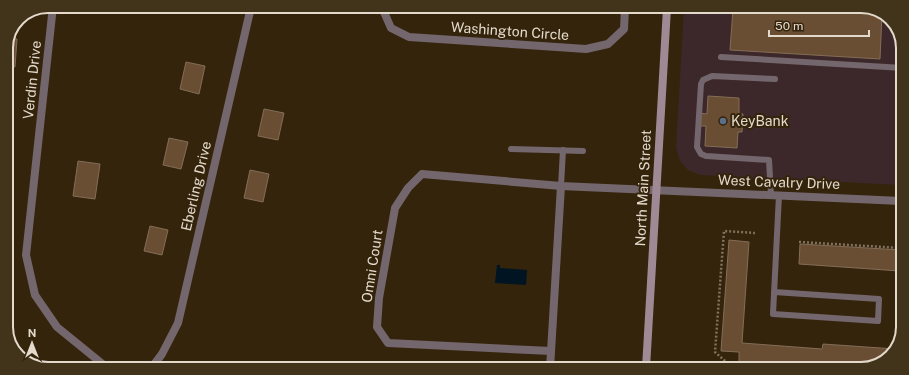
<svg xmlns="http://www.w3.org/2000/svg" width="909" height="375" font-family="'Public Sans',sans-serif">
<rect width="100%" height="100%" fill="#34240c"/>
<polygon fill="#3c282a" points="684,8 877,9 894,23 903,45 901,185 700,175 688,170 680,161 676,148"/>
<polygon fill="#001422" points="497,265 500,265 500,268 527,270 526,285 495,283"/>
<g fill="#694e33" stroke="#846d57">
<polygon points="733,9 877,9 882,13 880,59 730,50"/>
<polygon points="9,38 17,39 15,67 6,67 6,45"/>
<polygon points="186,62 205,66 199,94 180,89"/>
<polygon points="708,96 739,98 739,114 743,114 742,132 738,132 737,148 705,146 706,126 699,126 699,113 707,114"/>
<polygon points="264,109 284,113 278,140 258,136"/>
<polygon points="169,138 188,142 181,169 163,165"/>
<polygon points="78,161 100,164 95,199 73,196"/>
<polygon points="250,170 269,174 263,202 244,198"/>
<polygon points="150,226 168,230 162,255 144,251"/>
<polygon points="729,240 749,242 742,343 822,349 823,344 895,349 900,271 799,264 800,244 901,250 900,343 885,362 870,366 822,363 821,368 739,363 739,352 721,351"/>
</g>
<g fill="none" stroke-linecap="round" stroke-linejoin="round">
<g stroke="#7f725e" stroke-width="2.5" stroke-dasharray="2 2" stroke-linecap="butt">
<polyline points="799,242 901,248"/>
<polyline points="734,369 715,352 724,231 755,233"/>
</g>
<g stroke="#74666d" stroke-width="6">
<polyline points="721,57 903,68"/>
<polyline points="511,149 583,151"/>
<polyline points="561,186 563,150"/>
<polyline points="771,195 769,160 706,156 701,154 697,147 701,84 703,80 712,76 775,79"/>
<polyline points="774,292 879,299 878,321 773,314 779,195"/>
</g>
<g stroke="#74666d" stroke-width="8">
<polyline points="53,6 26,255 35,295 57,327 105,366"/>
<polyline points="385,7 384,12 391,28 409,37 586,49 608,44 624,29 625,8"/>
<polyline points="551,351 388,343 377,327 379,298 395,208 408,188 422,174 561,186 901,201"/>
<polyline points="153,366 162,354 178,323 251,7"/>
<polyline points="550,368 561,186"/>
</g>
<polyline stroke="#9f8994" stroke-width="8" points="646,368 667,8"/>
</g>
<circle fill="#5c6f8a" stroke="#34240c" stroke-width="1.5" cx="723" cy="121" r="4"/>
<g text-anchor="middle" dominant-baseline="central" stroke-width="4" stroke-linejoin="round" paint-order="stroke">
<g font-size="14" fill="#e4dacc" stroke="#34240c">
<text transform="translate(510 31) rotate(4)">Washington Circle</text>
<text transform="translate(32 80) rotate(-84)">Verdin Drive</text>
<text transform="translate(779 182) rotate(2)">West Cavalry Drive</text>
<text transform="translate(196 186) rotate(-77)">Eberling Drive</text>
<text transform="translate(643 188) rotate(-87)">North Main Street</text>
<text transform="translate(372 266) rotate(-81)">Omni Court</text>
</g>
<g font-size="14" fill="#e4dacc" stroke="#34240c" text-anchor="start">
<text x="731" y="121">KeyBank</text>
</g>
</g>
<path d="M0 0H909V375H0ZM48 13H861A35 35 0 0 1 896 48V327A35 35 0 0 1 861 362H48A35 35 0 0 1 13 327V48A35 35 0 0 1 48 13Z" fill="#42331b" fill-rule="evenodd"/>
<path fill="none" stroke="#e4dacc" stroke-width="2" d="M48 13H861A35 35 0 0 1 896 48V327A35 35 0 0 1 861 362H48A35 35 0 0 1 13 327V48A35 35 0 0 1 48 13Z"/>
<g transform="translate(32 343)" stroke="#34240c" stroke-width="3" paint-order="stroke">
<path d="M0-3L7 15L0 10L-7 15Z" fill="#e4dacc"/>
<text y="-6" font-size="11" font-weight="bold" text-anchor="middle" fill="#e4dacc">N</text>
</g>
<path d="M769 30v6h100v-6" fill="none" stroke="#e4dacc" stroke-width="2"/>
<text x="775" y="30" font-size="12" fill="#e4dacc" stroke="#34240c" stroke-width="3" paint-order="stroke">50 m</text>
</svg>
